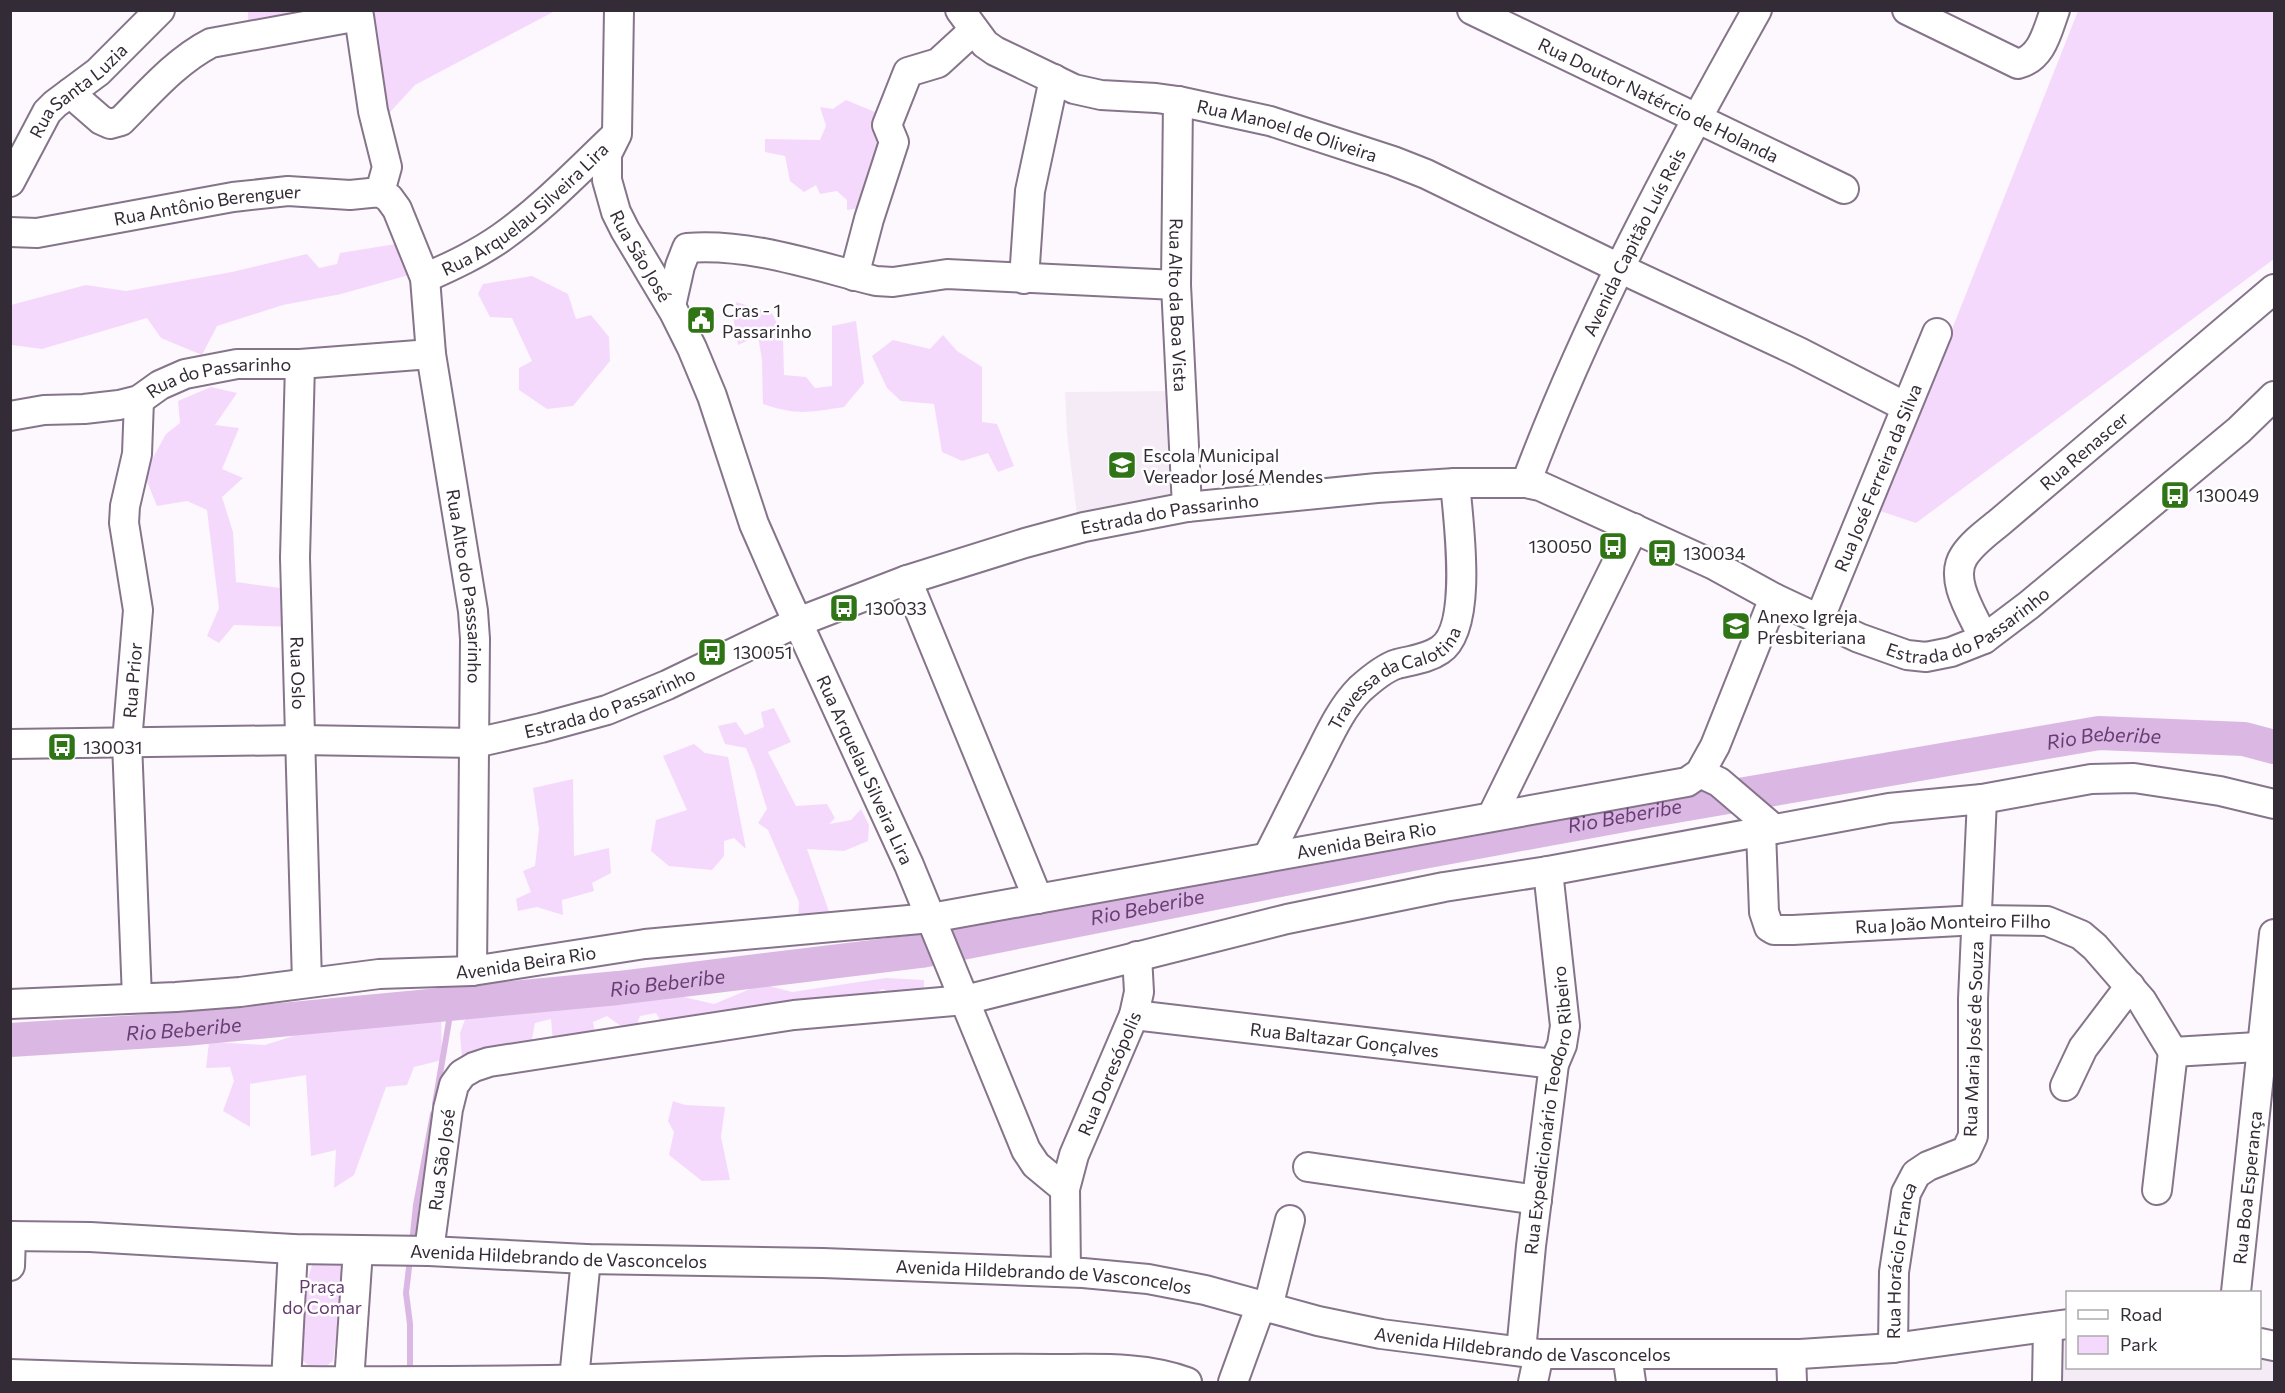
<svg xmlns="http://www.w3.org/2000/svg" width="2285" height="1393" font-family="Commissioner,sans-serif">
<rect width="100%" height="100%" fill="#fcf8fd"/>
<g fill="#f5ebf7">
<polygon points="1172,391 1173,497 1077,515 1067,434 1065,392"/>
<polygon points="2067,1332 2068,1368 2260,1368 2260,1352 2274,1355 2274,1382 2037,1382 2042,1334"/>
</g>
<g fill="#f5d9fc">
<polygon points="248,11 555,11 415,85 380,123 359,16 248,27"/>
<polygon points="2078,11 2274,11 2274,259 1916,523 1880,511"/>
<polygon points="846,100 882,115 887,143 860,208 847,210 847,200 837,191 820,194 816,185 804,192 790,181 785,156 765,152 765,139 820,140 826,126 820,107 833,109"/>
<polygon points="402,243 416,273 341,294 283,305 217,326 202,355 161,338 147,318 42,349 12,345 11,343 11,305 86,285 126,291 232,272 307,254 319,268 337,264 340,253"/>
<polygon points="532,276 568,294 576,319 591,315 609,337 610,361 573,406 547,409 519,390 519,368 532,361 512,318 490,317 478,294 483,284"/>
<path d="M736,302L772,313L783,337L784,375L806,377L815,388L832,386V326L856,321L864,383L844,407C809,412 798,416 763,404L762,360L758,336L738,345L733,316Z"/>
<polygon points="943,335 957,351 982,367 982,422 997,424 1014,466 998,472 988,453 962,461 942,452 934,404 901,401 887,388 872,356 893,340 930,349"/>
<polygon points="211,387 237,393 215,425 239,428 222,469 243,478 222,497 233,532 236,582 288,589 297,627 234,625 219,643 207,636 219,608 207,510 187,501 157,506 144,474 166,434 180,423 178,401"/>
<polygon points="774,708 791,742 768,752 796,806 827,804 835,818 829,824 851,820 861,809 869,825 868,841 844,851 807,849 832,920 798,920 799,902 768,830 758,823 767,809 755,770 746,748 725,744 718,726 736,722 745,735 764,727 761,712"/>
<polygon points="694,744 705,753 728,757 746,849 734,838 724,841 724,856 712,870 669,866 651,851 656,820 687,810 663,756"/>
<polygon points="573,779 574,856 609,848 611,873 592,883 594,891 562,900 563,915 537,907 518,911 516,899 531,892 523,871 535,866 539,829 533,788"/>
<polygon points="886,978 924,980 924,990 901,997 882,989 866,1002 666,1030 656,1013 640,1016 633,1035 607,1016 593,1022 597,1045 553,1043 551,1019 535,1023 530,1050 462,1059 460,1033 469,1009 562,1004 671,994 714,1004 762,984 792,992"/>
<polygon points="441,1011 442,1060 414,1067 407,1085 386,1087 354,1175 334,1188 336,1150 311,1156 306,1075 250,1084 250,1127 223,1111 234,1081 230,1067 206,1068 209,1042 265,1045 328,1025"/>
<polygon points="673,1101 685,1105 725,1107 721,1137 730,1180 702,1181 669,1155 674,1132 668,1121"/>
<polygon points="345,1260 333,1361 326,1366 310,1367 301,1359 304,1292 313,1262"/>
</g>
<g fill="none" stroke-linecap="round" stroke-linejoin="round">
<g stroke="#dab8e3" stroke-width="6">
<polyline points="435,1104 452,1003"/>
<polyline points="412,1243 416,1205 433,1114"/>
<polyline points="410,1259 406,1293 410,1324 410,1366"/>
</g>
<path stroke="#dab8e3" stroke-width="34" id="s1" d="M10,1040L185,1029L618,988L921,951L1417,853L1646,811L2099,733L2244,739L2274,747"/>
<g stroke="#85748a" stroke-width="32">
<g id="minor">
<path id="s2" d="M619,10L617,134L607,154V180L616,212L625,230L674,312L692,348L712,396L754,524L782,588L909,865L1026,1150L1036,1165L1065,1189"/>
<path id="s3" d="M960,10L985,44L995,51L1074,89L1101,95L1156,98L1178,101L1270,121L1393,161L1426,174L1619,268L1799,352L1906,407"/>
<path id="s4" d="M1472,10L1844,189"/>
<path d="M1907,10L2018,64C2042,58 2047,32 2055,10"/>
<path d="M70,93L101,120L110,124L121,121C149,93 176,61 211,43L359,16L373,111L387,167L380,192"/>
<path id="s5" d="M1178,101L1176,285L1187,507"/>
<path id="s6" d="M10,182L47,112L55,104L98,72L160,10"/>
<path id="s7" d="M10,232L37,233L233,197L288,191L350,195L380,192L389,198L397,209L425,278L431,354L473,611L475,639L472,971"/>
<polyline points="854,276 869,219 894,142 887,125 908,72 938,63 974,30"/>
<path id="s8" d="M425,278C452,266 478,254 502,237C543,208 579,170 615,136"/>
<polyline points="1024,279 1030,191 1054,79"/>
<path d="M671,306L680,266L687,248C751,243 815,266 876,281L893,282L947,274L1176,285"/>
<path id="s9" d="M300,364L295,558L307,982"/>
<path id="s10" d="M10,416L44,410L84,409L119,405L139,400L160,385L185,374L237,364H300L431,354"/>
<path id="s11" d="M1526,483C1588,318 1671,163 1757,10"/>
<polyline points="907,580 1038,899"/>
<path id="s12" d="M1819,620L1937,333"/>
<path id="s13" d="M1984,639C1974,616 1948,580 1964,556C1973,542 1989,531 2001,521L2274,289"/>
<path id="s14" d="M10,744L301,740L475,743L541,728L607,710L667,685L798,622L907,580L1025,543L1084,527L1187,507L1377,488L1455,483H1526L1540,486L1714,565L1774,598L1859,638L1907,655L1926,657L1951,652L1984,639L2029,605L2239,430L2274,396"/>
<polyline points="1700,773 1719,782 1774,829"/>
<polyline points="1492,816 1634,528"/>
<path id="s15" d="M1761,831L1764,912L1769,927L1774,930H1793L1978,920L2047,921L2081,935L2095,947L2142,1001L2173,1052"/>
<path id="s16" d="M1268,856C1284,825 1299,794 1315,763C1328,738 1340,709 1360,689C1370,680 1384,668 1397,664C1412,660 1427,659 1440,650C1474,628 1458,519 1455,483"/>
<path id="s17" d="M137,998L127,742L138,610L124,523L125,506L137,454L139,400"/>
<path id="s18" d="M10,1004L176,997L240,992L379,974L472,971L645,944L931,918L1687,782L1700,773L1715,746L1774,598"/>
<path id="s19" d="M1134,1015L1554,1064"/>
<polyline points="2173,1052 2274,1046"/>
<polyline points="2065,1086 2083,1048 2130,986"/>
<polyline points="1308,1167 1537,1200"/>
<polyline points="2157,1190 2173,1052"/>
<path id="s20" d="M10,1236L90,1237L293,1249L429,1251L586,1259L823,1263L1083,1273L1148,1279L1205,1290L1318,1321L1381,1334L1539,1354H1800L1893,1348L2068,1324"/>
<path id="s21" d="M429,1251L448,1109L454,1085L462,1074L474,1067L489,1062L794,1015L965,1000L1287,919L1444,887L1548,871L1889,808L1982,799L2091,779L2134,778L2220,791L2274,804"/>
<polyline points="10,1266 11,1236"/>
<path id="s22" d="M1066,1272L1065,1189L1074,1155L1134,1015L1139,992L1137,956"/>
<path id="s23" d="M2236,1292L2274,934"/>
<polyline points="1268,1307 1290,1220"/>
<polyline points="2260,1343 2274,1346"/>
<path id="s24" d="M1893,1348L1894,1272L1906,1193L1916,1174L1928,1166L1966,1151L1973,1136V999L1982,799"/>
<path id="s25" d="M1521,1351L1531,1246L1554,1064L1562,1045L1565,1026L1548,871"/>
<polyline points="1627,1354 1631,1382"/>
<polyline points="1791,1354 1792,1382"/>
<path d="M10,1374C190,1381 369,1383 549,1380C642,1378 735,1373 827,1371C902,1370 977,1368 1052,1369C1097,1369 1144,1366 1187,1382"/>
<polyline points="574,1379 586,1259"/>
<polyline points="286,1382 293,1249"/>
<polyline points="349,1382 358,1250"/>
<polyline points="1233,1382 1261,1305"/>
<polyline points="1533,1382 1539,1354"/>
<polyline points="2047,1382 2048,1327"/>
</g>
</g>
<use href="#minor" stroke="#fff" stroke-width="28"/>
</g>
<defs>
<g id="civic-square" transform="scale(1.5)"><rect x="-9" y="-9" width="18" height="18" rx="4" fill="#2f7516" stroke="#fff"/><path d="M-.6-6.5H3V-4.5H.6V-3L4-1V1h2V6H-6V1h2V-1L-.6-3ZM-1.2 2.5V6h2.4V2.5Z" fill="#fff"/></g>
<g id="school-square" transform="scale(1.5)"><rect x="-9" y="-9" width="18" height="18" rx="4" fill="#2f7516" stroke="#fff"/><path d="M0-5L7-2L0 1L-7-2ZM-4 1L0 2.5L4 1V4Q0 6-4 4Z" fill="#fff"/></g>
<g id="bus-square" transform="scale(1.5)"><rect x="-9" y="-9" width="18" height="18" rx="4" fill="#2f7516" stroke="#fff"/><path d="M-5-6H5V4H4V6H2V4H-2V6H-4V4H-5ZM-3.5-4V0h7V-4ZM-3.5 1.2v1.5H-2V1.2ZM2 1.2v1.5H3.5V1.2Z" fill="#fff"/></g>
</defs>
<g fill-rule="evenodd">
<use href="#civic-square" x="701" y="320"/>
<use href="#school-square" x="1122" y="465"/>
<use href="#bus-square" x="2175" y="495"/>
<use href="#bus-square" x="1613" y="546"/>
<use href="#bus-square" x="1662" y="553"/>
<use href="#bus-square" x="844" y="608"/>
<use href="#school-square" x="1736" y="626"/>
<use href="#bus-square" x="712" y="652"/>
<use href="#bus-square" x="62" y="747"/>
</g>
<g text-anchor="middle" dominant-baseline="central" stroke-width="5" stroke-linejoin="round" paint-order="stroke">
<g font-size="18" fill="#332b35" stroke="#fff">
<text stroke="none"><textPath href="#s6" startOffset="116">Rua Santa Luzia</textPath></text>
<text stroke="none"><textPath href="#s4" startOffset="207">Rua Doutor Natércio de Holanda</textPath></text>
<text stroke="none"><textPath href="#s3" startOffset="360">Rua Manoel de Oliveira</textPath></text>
<text stroke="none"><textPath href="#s7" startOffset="200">Rua Antônio Berenguer</textPath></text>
<text stroke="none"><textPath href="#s8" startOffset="122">Rua Arquelau Silveira Lira</textPath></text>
<text stroke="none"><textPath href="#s11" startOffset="264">Avenida Capitão Luís Reis</textPath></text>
<text stroke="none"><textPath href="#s2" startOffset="256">Rua São José</textPath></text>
<text stroke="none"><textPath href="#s5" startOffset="204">Rua Alto da Boa Vista</textPath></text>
<text stroke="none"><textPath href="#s10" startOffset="216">Rua do Passarinho</textPath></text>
<text stroke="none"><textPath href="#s13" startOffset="249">Rua Renascer</textPath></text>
<text stroke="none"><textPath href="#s12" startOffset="154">Rua José Ferreira da Silva</textPath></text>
<text stroke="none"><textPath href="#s14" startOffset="1200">Estrada do Passarinho</textPath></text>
<text stroke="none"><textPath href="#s7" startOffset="784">Rua Alto do Passsarinho</textPath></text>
<text stroke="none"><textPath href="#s14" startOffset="2046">Estrada do Passarinho</textPath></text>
<text stroke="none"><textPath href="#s9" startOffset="309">Rua Oslo</textPath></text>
<text stroke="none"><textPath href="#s16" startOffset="226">Travessa da Calotina</textPath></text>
<text stroke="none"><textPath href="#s17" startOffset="318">Rua Prior</textPath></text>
<text stroke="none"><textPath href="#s14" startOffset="606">Estrada do Passarinho</textPath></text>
<text stroke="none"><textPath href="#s2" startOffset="818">Rua Arquelau Silveira Lira</textPath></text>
<text stroke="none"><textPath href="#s18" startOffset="1368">Avenida Beira Rio</textPath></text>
<text stroke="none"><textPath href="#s15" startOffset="282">Rua João Monteiro Filho</textPath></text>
<text stroke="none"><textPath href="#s18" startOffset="518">Avenida Beira Rio</textPath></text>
<text transform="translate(1973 1039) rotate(-88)">Rua Maria José de Souza</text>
<text stroke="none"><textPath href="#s19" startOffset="212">Rua Baltazar Gonçalves</textPath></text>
<text stroke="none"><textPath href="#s22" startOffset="207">Rua Doresópolis</textPath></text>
<text stroke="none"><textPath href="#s25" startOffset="243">Rua Expedicionário Teodoro Ribeiro</textPath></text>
<text stroke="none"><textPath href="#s21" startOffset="92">Rua São José</textPath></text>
<text stroke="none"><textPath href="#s23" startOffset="105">Rua Boa Esperança</textPath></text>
<text stroke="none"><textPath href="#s20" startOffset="549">Avenida Hildebrando de Vasconcelos</textPath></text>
<text stroke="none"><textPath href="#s24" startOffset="88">Rua Horácio Franca</textPath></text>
<text stroke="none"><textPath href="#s20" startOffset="1035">Avenida Hildebrando de Vasconcelos</textPath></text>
<text stroke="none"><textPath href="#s20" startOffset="1521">Avenida Hildebrando de Vasconcelos</textPath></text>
</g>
<g font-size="18" fill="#332b35" stroke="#fff" text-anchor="start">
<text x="722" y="310">Cras - 1<tspan x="722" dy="21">Passarinho</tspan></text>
<text x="1143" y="455">Escola Municipal<tspan x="1143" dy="21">Vereador José Mendes</tspan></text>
<text x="2196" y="495">130049</text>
<text x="1592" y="546" text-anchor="end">130050</text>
<text x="1683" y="553">130034</text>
<text x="865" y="608">130033</text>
<text x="1757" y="616">Anexo Igreja<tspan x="1757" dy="21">Presbiteriana</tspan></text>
<text x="733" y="652">130051</text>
<text x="83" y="747">130031</text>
</g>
<g font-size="18" fill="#653a70" stroke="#fff">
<text x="322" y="1286">Praça<tspan x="322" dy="21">do Comar</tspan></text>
</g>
<g font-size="20" font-style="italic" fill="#683d73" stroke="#fff">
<text stroke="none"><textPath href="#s1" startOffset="2118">Rio Beberibe</textPath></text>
<text stroke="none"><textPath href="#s1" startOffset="1632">Rio Beberibe</textPath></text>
<text stroke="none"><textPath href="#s1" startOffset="1146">Rio Beberibe</textPath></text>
<text stroke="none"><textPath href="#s1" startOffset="660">Rio Beberibe</textPath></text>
<text stroke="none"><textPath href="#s1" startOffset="174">Rio Beberibe</textPath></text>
</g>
</g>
<rect width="2285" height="1393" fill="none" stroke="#332b35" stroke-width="24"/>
<rect x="2066" y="1291" width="195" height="78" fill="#ffffff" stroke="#adaaae" stroke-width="1.5"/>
<rect x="2078" y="1310" width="30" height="9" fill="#ffffff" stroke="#adaaae" stroke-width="1.5"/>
<text x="2120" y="1321" font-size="18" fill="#332b35">Road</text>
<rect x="2078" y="1336" width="30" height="18" fill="#f5d9fc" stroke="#adaaae" stroke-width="1.5"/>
<text x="2120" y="1351" font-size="18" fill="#332b35">Park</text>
</svg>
